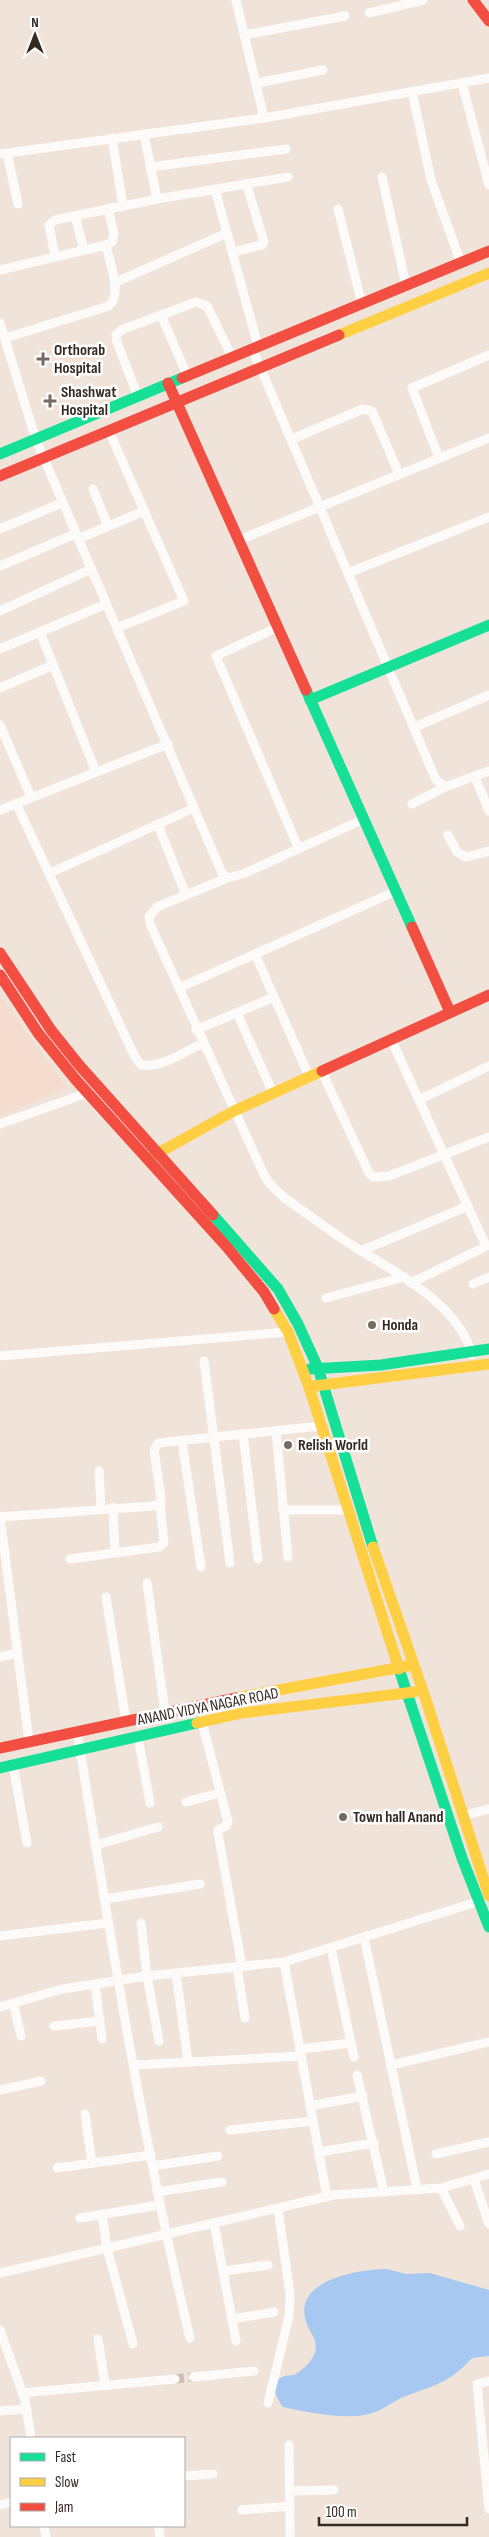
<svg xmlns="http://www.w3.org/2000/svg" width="489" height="2537" font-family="'Sofia Sans Condensed',sans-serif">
<rect width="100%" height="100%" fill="#f0e3da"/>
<polygon fill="#f4ddce" points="0,995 67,1088 0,1116"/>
<path fill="#a7c8f0" d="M387,2269L406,2274L430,2273L489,2290V2356L472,2358C450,2383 432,2386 403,2397C392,2402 383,2410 372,2413C349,2421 307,2412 283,2407C276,2398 268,2381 285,2376C289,2375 293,2376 296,2374C302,2370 310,2363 313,2357C322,2341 308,2333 305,2318C296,2279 361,2269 387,2269Z"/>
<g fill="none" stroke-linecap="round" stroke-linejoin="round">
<polyline stroke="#cabeb6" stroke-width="9" stroke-dasharray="9 4.5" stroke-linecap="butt" points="175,2379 193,2377"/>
<g stroke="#fdfbf9" stroke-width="9">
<polyline points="236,0 264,118"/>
<polyline points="369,13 423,0"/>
<polyline points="244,35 345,16"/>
<polyline points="257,83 323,70"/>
<polyline points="462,83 489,185"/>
<polyline points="412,91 431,180 461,263"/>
<polyline points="144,134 157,199"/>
<polyline points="112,138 123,206"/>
<polyline points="7,153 18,204"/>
<polyline points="0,154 264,118 489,78"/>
<polyline points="150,167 286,149"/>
<polyline points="382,177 406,285"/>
<polyline points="215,189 258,346"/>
<polyline points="338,209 362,304"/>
<polyline points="75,216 84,250"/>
<polyline points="233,252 262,245 264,242 246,183"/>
<polyline points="55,257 49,225 55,220 157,199 288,177"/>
<polyline points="0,270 106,245 112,242 114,234 108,209"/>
<polyline points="114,283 227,233"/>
<polyline points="161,315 187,375"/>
<polyline points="0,323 36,440 222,873 227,878 243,874 364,819"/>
<path d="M5,338L109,306C123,293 109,262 106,245"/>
<polyline points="252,348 436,780 445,787 489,771"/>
<polyline points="138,397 117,342 116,335 121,330 196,302 207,306 232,357"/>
<polyline points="109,431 184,601 117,628"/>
<polyline points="292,439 363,409 372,411 399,474"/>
<polyline points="439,458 412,388 489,355"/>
<polyline points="93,489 108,526"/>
<polyline points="0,529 62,503"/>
<polyline points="78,539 144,511"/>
<polyline points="239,540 489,438"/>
<polyline points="0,566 75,534"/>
<polyline points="348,573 489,517"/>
<polyline points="0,611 91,569"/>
<polyline points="278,627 216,656 298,847"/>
<polyline points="40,632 96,772"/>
<polyline points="0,649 106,604"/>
<polyline points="0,688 53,665"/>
<polyline points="0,725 31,797"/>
<polyline points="415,727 489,695"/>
<polyline points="475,777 489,811"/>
<path d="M16,803L135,1057L141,1065C162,1068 184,1052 203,1043"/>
<polyline points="412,804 445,787"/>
<polyline points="0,810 168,744"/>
<polyline points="158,825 186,895"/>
<polyline points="448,835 457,852 466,857 489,851"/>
<polyline points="50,873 194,808"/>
<path d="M227,878L157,907L149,917L150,924L264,1175C274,1192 290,1202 306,1213C320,1223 333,1233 347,1242C389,1269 459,1302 472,1355"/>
<polyline points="255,954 309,1076"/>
<polyline points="179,988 396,891"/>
<polyline points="237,1013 273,1093"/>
<polyline points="196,1030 274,997"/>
<polyline points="391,1039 486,1246"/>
<polyline points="321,1070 369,1173 373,1177 389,1176 489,1137"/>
<polyline points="419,1100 489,1066"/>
<polyline points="0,1124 90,1092"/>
<polyline points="361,1251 468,1206"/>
<polyline points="411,1283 489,1245"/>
<polyline points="473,1284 489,1277"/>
<polyline points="326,1298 404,1277"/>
<polyline points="0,1356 288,1332"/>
<polyline points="204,1361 230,1563"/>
<polyline points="276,1431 288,1557"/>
<polyline points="243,1434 258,1559"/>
<polyline points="182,1441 201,1567"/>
<polyline points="99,1471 101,1508"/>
<polyline points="113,1507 115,1553"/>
<polyline points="283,1510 347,1510"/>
<polyline points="0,1516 29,1741"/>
<polyline points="0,1517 153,1506 160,1503 161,1497 154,1451 158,1443 321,1426"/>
<polyline points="70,1559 159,1547 164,1543 160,1503"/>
<polyline points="147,1583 165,1712"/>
<polyline points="106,1597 126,1721"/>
<polyline points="0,1657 17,1653"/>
<polyline points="202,1722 228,1822 226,1826 218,1830 218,1833 242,1967"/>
<path d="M77,1731C110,1934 142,2138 190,2338"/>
<polyline points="138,1737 150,1803"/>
<polyline points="13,1765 27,1843"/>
<polyline points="186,1802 219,1793"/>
<polyline points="465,1815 489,1809"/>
<polyline points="96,1845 158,1827"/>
<polyline points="105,1899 200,1884"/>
<polyline points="141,1923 147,1976 159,2041"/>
<polyline points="0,1936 108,1923"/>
<polyline points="364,1937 417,2189"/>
<polyline points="331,1948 354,2057"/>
<polyline points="284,1962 327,2197"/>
<polyline points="237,1967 245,2018"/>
<polyline points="176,1973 188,2062"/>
<polyline points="95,1984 102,2039"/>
<polyline points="13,2003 21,2036"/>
<polyline points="0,2007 62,1989 147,1976 284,1962 483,1900"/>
<polyline points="54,2026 100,2021"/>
<polyline points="300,2049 351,2043"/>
<polyline points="134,2065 301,2056"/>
<polyline points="391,2065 489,2042"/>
<polyline points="357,2075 384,2192"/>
<polyline points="0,2090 41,2081"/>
<polyline points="310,2106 363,2096"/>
<polyline points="85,2114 92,2163"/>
<polyline points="230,2130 313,2121"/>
<polyline points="319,2152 374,2143"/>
<polyline points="436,2154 489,2142"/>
<polyline points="153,2166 218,2156"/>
<polyline points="57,2168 151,2155"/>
<polyline points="474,2179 489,2224"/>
<polyline points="441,2188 460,2226"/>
<polyline points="157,2192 222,2182"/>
<polyline points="102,2214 107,2248 133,2344"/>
<polyline points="80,2218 160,2205"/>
<polyline points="214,2223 236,2341"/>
<polyline points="223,2271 268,2265"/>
<polyline points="0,2273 333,2195 441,2188 489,2174"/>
<polyline points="232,2319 274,2312"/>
<polyline points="0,2330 25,2400 31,2438"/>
<polyline points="98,2339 105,2385"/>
<polyline points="193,2377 254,2371"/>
<polyline points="489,2381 477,2384 489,2509"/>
<polyline points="22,2393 175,2379"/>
<polyline points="268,2403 289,2316 290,2295 278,2208"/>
<polyline points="0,2411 27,2409"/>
<polyline points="289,2445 290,2537"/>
<polyline points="184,2476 213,2474"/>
<polyline points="290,2491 334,2490"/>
<polyline points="0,2505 11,2502"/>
<polyline points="242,2510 290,2506"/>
<polyline points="44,2526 46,2537"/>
<polyline points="159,2526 160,2537"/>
</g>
<g stroke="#16e098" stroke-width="11">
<polyline points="0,454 182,378"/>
<polyline points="306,690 412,927"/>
<polyline points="310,700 489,625"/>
<polyline points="213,1215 278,1289 298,1324 318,1368 373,1547"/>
<polyline points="310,1369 381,1365 489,1349"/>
<polyline points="399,1669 462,1858 489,1927"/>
<polyline points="0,1768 197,1723"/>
</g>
<g stroke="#ffcf43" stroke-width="11">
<polyline points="339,335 489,273"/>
<polyline points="149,1158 234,1111 322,1071"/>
<polyline points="274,1309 288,1332 309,1387 399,1669"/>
<polyline points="314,1386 489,1364"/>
<polyline points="373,1547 423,1691 489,1896"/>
<polyline points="236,1698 407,1666"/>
<polyline points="197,1723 242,1713 414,1692"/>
</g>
<g stroke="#f24e42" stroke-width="11">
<polyline points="473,0 489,21"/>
<polyline points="182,378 489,251"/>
<polyline points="168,383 306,690"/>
<polyline points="0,476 339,335"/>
<polyline points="412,927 450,1012"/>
<polyline points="0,953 51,1030 79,1065 213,1215"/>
<polyline points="0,975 38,1033 76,1080 226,1246 264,1292 274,1309"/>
<polyline points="322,1071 489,995"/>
<polyline points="0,1748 236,1698"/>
</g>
</g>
<g fill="#756b64" stroke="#fff" stroke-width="2">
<path d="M40.5 351.5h5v5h5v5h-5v5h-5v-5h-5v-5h5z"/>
<path d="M47.5 393.5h5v5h5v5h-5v5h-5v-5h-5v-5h5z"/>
<circle cx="372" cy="1325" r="5"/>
<circle cx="288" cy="1445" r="5"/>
<circle cx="343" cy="1817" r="5"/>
</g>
<g text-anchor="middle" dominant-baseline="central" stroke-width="5" stroke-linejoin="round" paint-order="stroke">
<g font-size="16" font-weight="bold" fill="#332a24" stroke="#fff" text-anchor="start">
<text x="54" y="350">Orthorab<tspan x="54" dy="18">Hospital</tspan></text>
<text x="61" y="392">Shashwat<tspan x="61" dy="18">Hospital</tspan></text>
<text x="382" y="1325">Honda</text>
<text x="298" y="1445">Relish World</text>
<text x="353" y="1817">Town hall Anand</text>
</g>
<g font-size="16" fill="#332a24" stroke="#fff">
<text transform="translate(208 1707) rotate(-11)">ANAND VIDYA NAGAR ROAD</text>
</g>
</g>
<rect x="10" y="2437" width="175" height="90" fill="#ffffff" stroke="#adaaa7"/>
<rect x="20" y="2453" width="25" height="8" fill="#16e098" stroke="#adaaa7"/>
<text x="55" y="2462" font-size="15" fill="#332a24">Fast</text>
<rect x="20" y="2478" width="25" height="8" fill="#ffcf43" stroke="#adaaa7"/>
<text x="55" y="2487" font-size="15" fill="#332a24">Slow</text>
<rect x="20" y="2503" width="25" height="8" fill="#f24e42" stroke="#adaaa7"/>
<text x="55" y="2512" font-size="15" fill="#332a24">Jam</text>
<g transform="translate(35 35)" stroke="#ffffff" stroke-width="4" paint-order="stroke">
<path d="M0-4L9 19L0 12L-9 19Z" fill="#332a24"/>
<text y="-8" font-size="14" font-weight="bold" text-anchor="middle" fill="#332a24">N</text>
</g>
<path d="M319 2517v8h148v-8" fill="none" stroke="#332a24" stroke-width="2.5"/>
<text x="326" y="2517" font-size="15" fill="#332a24" stroke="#ffffff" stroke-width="4" paint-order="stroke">100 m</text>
</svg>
